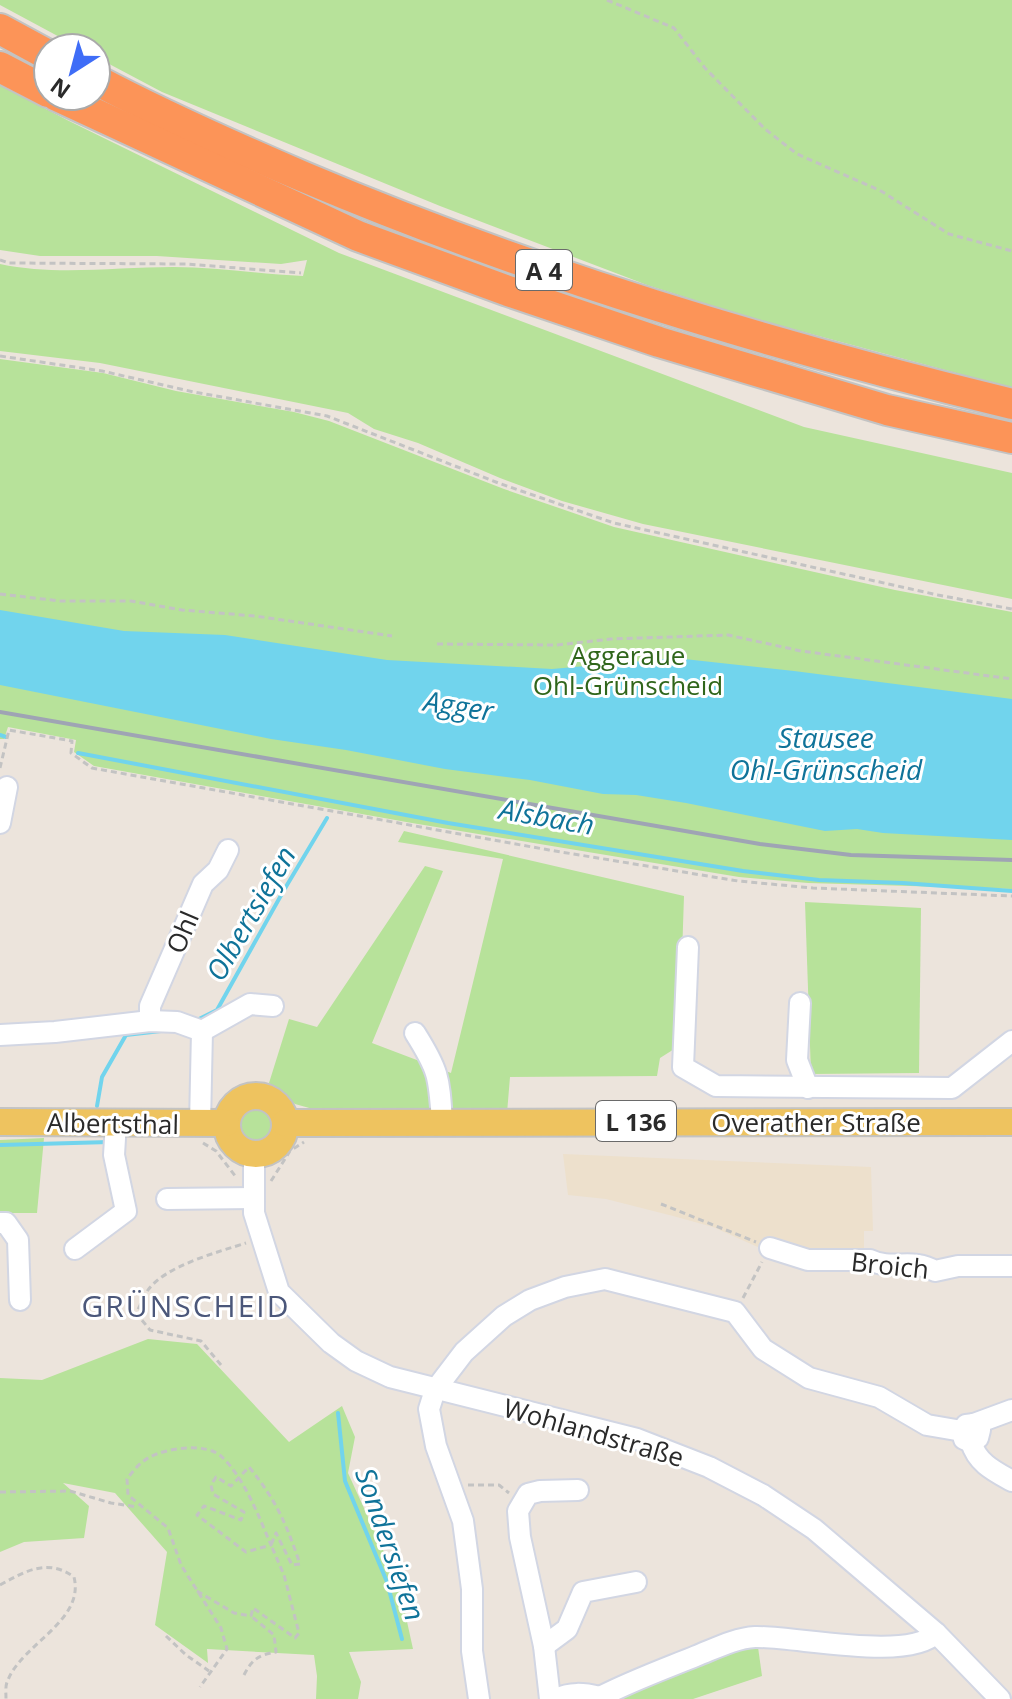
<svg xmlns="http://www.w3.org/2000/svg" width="1012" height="1699" font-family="'Open Sans',sans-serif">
<rect width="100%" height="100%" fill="#ece4dc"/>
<polygon fill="#ede0cc" points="563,1154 871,1167 873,1231 864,1231 864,1248 760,1248 713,1227 673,1216 606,1199 568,1195"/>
<g fill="#b7e29a">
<polygon points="0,0 1012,0 1012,388 741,315 647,285 440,206 162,92 96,57 96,48 80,48 0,5"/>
<path d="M0,85L67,120L339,253L804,427L1012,473V599L643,524L562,501L500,478L418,443L374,429L348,413L100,363L0,351V264C56,276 116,267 173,267C216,267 260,274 303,276L307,260L281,264L157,256H40L0,250Z"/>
<polygon points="0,359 103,373 176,391 294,412 329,421 504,489 614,527 895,590 1012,612 1012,889 808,883 739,877 412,823 94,766 74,752 76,740 8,727 4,739 0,739"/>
<polygon points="404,831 684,896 679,1046 660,1058 657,1076 510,1077 507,1113 320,1111 295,1104 269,1083 289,1019 317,1027 425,866 443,871 372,1043 451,1073 503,859 398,842"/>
<polygon points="805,902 921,908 919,1073 811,1074"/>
<circle cx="255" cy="1125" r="20"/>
<polygon points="44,1138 37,1213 0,1213 0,1140"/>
<polygon points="148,1339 197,1344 289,1442 342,1406 355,1437 348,1473 399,1585 413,1649 349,1652 361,1682 358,1699 316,1699 317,1676 314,1655 207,1649 208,1663 155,1625 167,1552 115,1493 63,1483 89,1506 84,1538 24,1542 0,1552 0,1378 42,1380"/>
<polygon points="745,1645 758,1647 762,1676 693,1699 621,1699"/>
</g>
<polygon fill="#71d4ed" points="0,610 124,631 225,635 387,660 552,669 675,658 794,671 1012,699 1012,840 883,833 857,829 825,831 686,803 636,795 603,794 530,780 445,769 346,750 271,739 0,685"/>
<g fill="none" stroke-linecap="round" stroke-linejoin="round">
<g stroke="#71d4ed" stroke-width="4">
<polyline points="0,735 6,737"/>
<polyline points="78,753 448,823 743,871 819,880 903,883 1012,891"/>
<polyline points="199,1019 217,1010 284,890 327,818"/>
<polyline points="97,1106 102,1077 126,1035 161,1031"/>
<polyline points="0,1145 110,1142"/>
<polyline points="338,1413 345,1481 387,1582 402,1639"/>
</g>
<g stroke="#d2d6e3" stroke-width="24">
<g id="minor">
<polyline points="0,823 7,787"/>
<polyline points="688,947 683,1067 716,1086 952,1088 1012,1041"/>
<polyline points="800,1003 797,1060 808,1088"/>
<polyline points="150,1021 150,1006 203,884 218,870 228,850"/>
<polyline points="202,1031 250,1004 273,1006"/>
<path d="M415,1033C439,1071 439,1077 442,1121"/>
<polyline points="0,1035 55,1032 150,1021 177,1022 202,1031 200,1124"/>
<polyline points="254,1155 254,1213 279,1292 331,1343 356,1361 390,1377 637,1439 709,1467 763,1495 814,1529 936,1633 1000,1699"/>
<polyline points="167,1199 254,1198"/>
<polyline points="0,1223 6,1223 18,1240 20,1300"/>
<path d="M770,1248L808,1260H870C892,1271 912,1257 935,1271L958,1266H1012"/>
<polyline points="75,1249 126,1211 114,1155 116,1122"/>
<polygon points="974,1424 980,1430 978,1438 971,1442 964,1439 962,1431 966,1425"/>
<polyline points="974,1424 1012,1410"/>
<path d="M971,1442C977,1463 994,1471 1012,1481"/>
<polyline points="544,1646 567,1629 583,1592 636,1582"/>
<path d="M600,1697C631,1681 664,1669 696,1656C714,1649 735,1638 755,1637C795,1636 909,1662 936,1633"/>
<polyline points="479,1699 472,1651 472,1589 463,1521 436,1446 429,1409 435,1390 464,1352 504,1316 530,1300 565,1287 605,1279 735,1312 763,1349 809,1378 879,1397 927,1425 962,1431"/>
<polyline points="550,1699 544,1646 520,1537 518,1511 528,1494 540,1491 578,1490"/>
<path d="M555,1699C571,1692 583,1693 600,1697"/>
</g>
</g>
<g stroke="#c3c3c3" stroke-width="30">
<g id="major">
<circle cx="256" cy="1125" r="29"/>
<polyline points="0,1122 226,1123"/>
<polyline points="285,1123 1012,1122"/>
</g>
</g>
<g stroke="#c3c3c3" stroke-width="34">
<g id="highway">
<polyline points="0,29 48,55"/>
<polyline points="0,67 48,92"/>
<path d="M96,80C164,116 234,147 304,177C533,274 771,345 1012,404"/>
<polyline points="57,96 358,236 508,291 659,342 887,410 1012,438"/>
</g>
</g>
<g stroke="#c3c3c3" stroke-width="3" stroke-dasharray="6 4" stroke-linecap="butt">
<polyline points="607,0 674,28 705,68 765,129 797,154 881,191 949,234 1012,251"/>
<polyline points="0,260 9,263 186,264 301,273"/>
<polyline points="0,356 102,371 194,392 327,416 501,484 614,523 938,595 1012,609"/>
<polyline points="0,594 60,601 131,601 182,610 255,616 392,636"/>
<polyline points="437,644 557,645 611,639 728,635 801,651 1012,679"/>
<polyline points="0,768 9,730 72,741 71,753 92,768 549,850 738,881 813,888 1012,896"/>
<polyline points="203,1143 216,1151 236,1177"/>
<polyline points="271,1181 290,1151 304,1142"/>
<polyline points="661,1204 756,1242"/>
<polyline points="743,1298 762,1262"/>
<path d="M221,1365L201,1341L150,1330L136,1313C140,1306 144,1297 148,1290C165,1266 218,1252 246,1243"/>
<polyline points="468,1485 499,1485 509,1493"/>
<polyline points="0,1492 70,1491 111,1503 138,1507"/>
<path d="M0,1585C25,1571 48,1558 74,1577C85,1621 22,1644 8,1680C5,1685 6,1693 6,1699"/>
<path d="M197,1591L234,1613L251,1616L253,1608L295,1638L299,1633L284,1575L271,1545L276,1533L292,1565L300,1564C286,1523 276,1500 249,1467L231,1486L216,1477L211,1485L213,1494L244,1512L241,1520L204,1506L197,1515L246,1552L271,1545C259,1517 245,1479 222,1457C207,1442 167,1448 150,1457C140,1462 133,1471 127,1479L128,1495L168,1528L181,1565L221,1628L227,1649L200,1687"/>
<polyline points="166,1636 186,1655 209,1671"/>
<path d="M244,1675C252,1659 259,1655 276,1652L274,1635L251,1616"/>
</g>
<use href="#minor" stroke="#fff" stroke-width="20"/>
<use href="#major" stroke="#eec35f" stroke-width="26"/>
<use href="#highway" stroke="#fc9458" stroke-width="30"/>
<polyline stroke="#9fa4b4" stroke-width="4" points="0,712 760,844 851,855 1012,860"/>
</g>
<g text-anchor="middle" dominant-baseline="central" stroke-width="6" stroke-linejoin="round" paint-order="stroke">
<g fill="#fff" stroke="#6a6a6a" stroke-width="2">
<rect x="516" y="250" width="56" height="40" rx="6"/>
<rect x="596" y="1101" width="80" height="40" rx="6"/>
</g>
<g font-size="24" font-weight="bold" fill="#2a2a2a">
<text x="544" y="270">A 4</text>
<text x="636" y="1121">L 136</text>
</g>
<g font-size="26" fill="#30661b" stroke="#fff">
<text x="628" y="655">Aggeraue<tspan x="628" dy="30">Ohl-Grünscheid</tspan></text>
</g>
<g font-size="26" fill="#2a2a2a" stroke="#fff">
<text transform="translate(182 932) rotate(-67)">Ohl</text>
<text x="816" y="1122">Overather Straße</text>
<text transform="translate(113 1123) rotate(1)">Albertsthal</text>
<text transform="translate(890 1265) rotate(6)">Broich</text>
<text transform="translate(594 1432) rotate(16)">Wohlandstraße</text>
</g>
<g font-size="28" font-style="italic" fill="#0f7399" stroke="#fff">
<text transform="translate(459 705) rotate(9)">Agger</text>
<text x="826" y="737">Stausee<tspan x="826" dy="32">Ohl-Grünscheid</tspan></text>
<text transform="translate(547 816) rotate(10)">Alsbach</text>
<text transform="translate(250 913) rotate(-60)">Olbertsiefen</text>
<text transform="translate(391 1544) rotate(71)">Sondersiefen</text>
</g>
<g font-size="30" letter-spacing="2" fill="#4b577a" stroke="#fff">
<text x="186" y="1305">GRÜNSCHEID</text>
</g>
</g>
<g transform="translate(72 72) rotate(216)"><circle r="38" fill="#ffffff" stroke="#aaaaaa" stroke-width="2"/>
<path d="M0-6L14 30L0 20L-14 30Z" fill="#3f6df7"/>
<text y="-12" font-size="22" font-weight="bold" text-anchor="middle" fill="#2a2a2a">N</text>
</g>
</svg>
